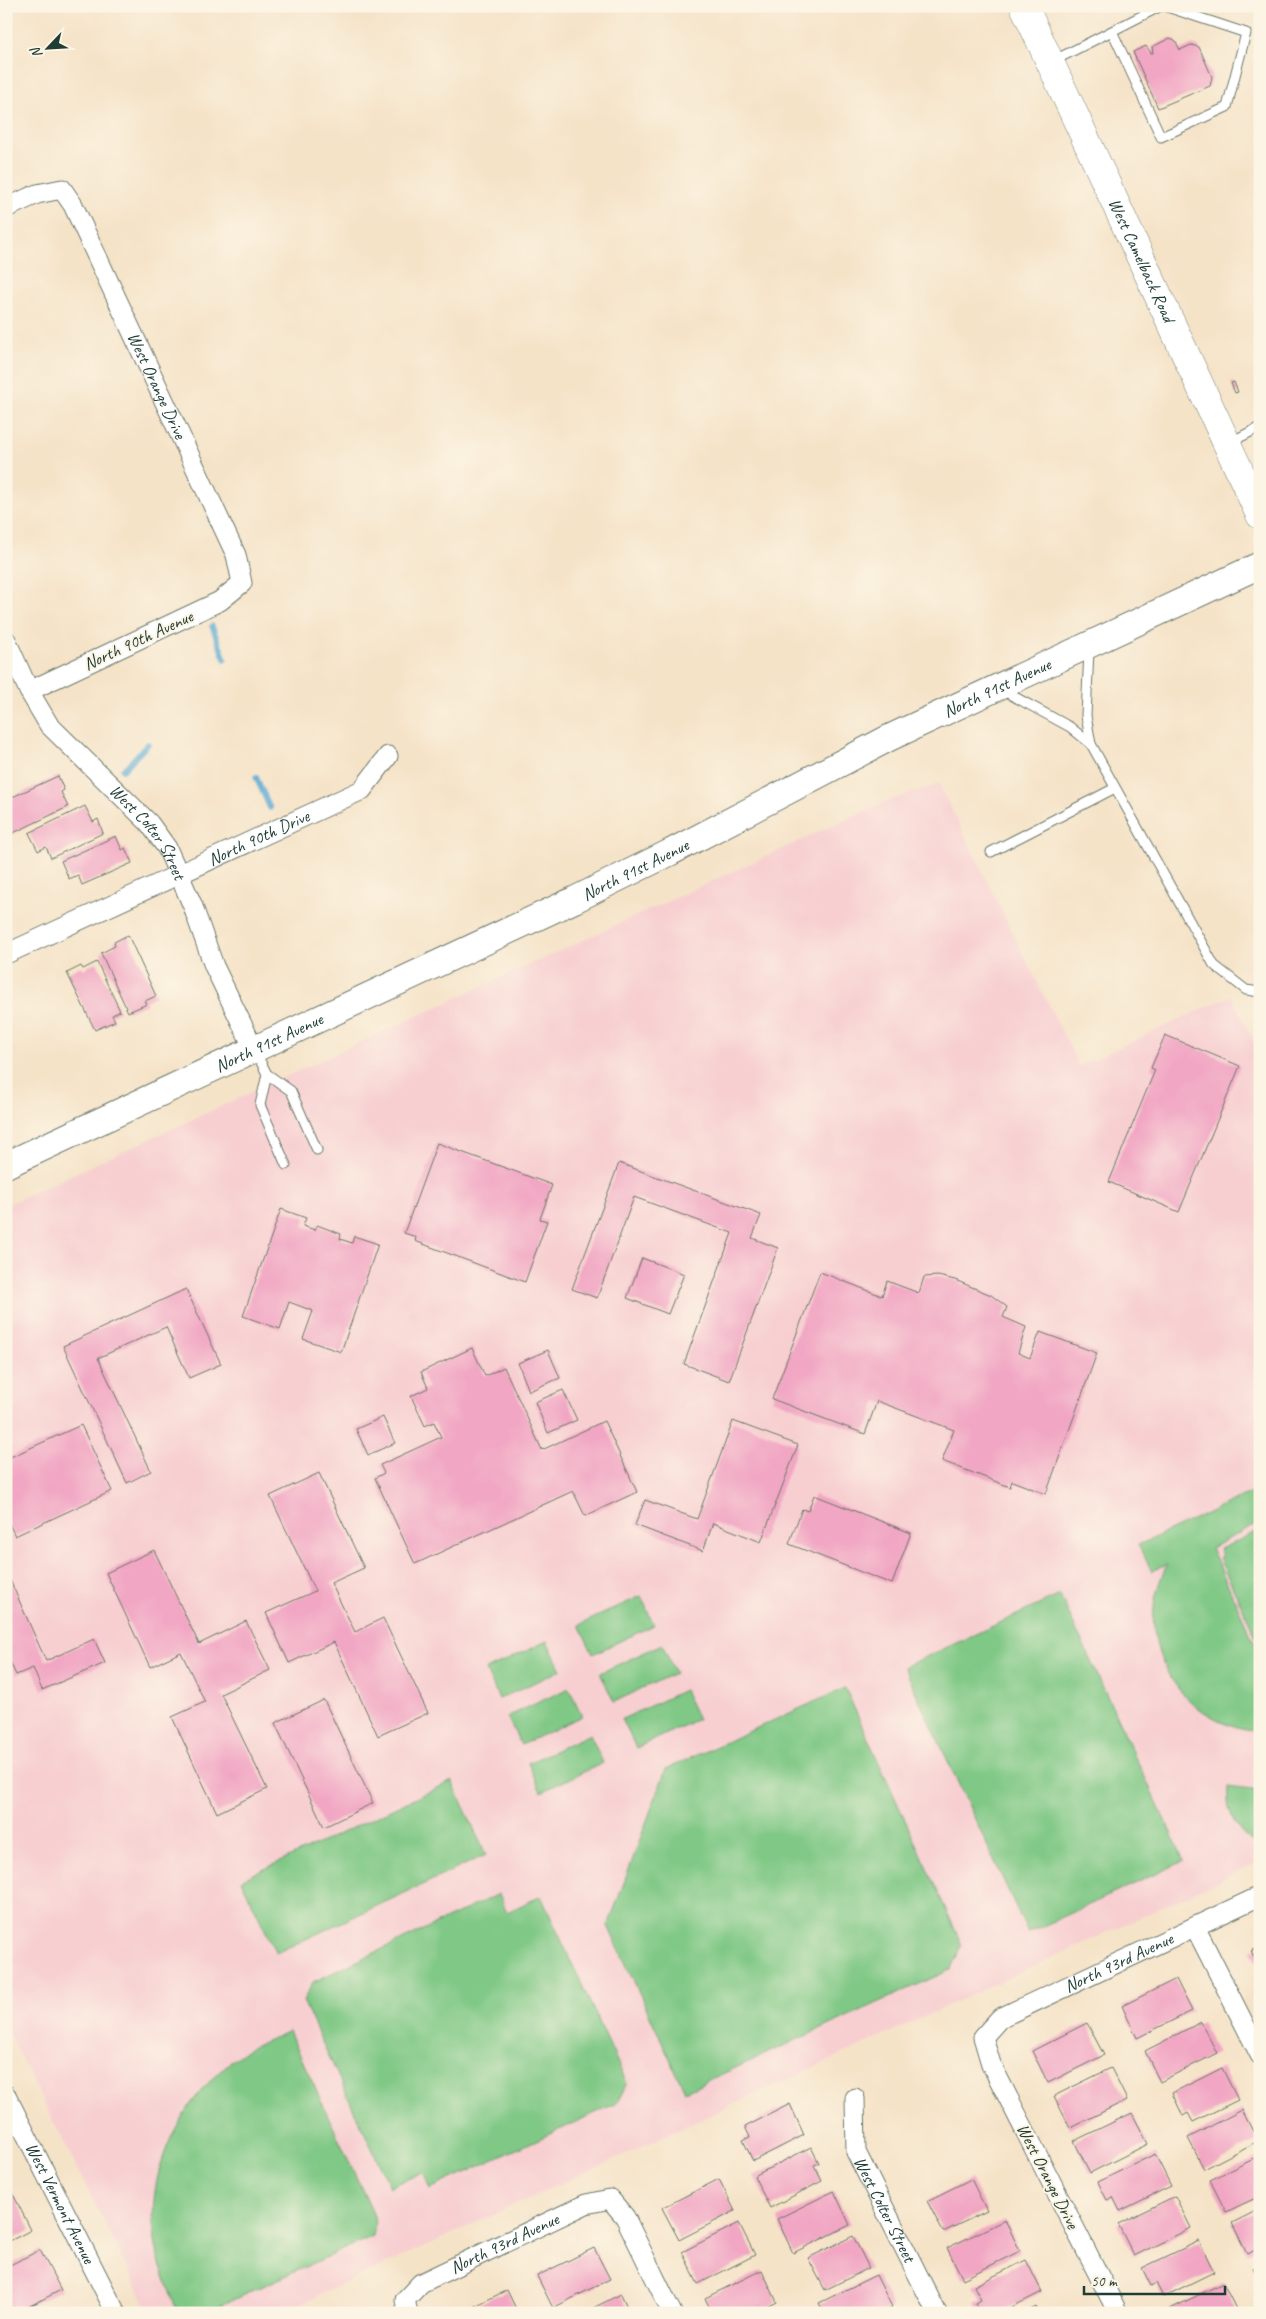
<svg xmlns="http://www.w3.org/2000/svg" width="1266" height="2319" font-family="Caveat,sans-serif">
<rect width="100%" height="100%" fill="#fcf5e5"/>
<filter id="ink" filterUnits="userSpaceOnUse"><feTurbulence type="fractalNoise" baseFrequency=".02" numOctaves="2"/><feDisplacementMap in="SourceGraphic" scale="10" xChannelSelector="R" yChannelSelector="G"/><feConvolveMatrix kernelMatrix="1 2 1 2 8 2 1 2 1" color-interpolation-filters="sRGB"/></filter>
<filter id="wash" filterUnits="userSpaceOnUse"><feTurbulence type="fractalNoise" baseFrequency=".0096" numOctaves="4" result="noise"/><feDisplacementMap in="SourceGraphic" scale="20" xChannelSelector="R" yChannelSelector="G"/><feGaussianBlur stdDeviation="1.12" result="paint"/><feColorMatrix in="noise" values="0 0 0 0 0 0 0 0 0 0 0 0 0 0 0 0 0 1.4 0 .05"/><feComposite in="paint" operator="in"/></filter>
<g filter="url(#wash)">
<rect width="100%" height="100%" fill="#f5e3c8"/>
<polygon fill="#f7cfd1" points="939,784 1079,1066 1231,996 1260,1054 1260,1862 280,2313 150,2313 6,2028 6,1205 882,803"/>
<g fill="#7fc885" stroke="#4f825c">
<path d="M1260,1489V1522L1211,1548L1260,1655V1731C1177,1724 1128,1639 1167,1565L1152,1571L1138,1545Z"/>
<polygon points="1260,1530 1260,1645 1219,1558 1223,1556 1220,1549"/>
<polygon points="1060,1595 1184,1861 1028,1933 904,1667"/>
<polygon points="641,1596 654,1625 593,1654 579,1625"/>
<polygon points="547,1641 561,1670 499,1699 486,1670"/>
<polygon points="662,1644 675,1673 614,1702 600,1673"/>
<polygon points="569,1688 582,1716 521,1745 507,1717"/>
<polygon points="845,1688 962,1945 950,1970 685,2091 608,1926 666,1769"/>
<polygon points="684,1690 698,1719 636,1748 622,1719"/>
<polygon points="590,1734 603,1763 541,1792 528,1763"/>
<polygon points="452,1781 486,1855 276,1953 241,1880"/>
<path d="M1228,1787L1260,1791V1833L1254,1843C1234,1829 1226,1810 1228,1787Z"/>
<polygon points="499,1894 507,1912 541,1896 627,2083 617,2103 430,2189 423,2172 390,2187 303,2001 313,1982"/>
<path d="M289,2031L376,2220L373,2236L204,2313H178C170,2293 162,2273 157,2252C141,2176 178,2101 238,2056C253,2045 273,2039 289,2031Z"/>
</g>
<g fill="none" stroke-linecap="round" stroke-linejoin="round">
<g stroke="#56a8d1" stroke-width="5.5">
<polyline points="212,626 225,659"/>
<polyline points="123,770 148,744"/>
<polyline points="256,777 270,808"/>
</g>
</g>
<g id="blocks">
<g fill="#f1a6c3">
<polygon points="1170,38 1175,40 1180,50 1191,45 1199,47 1212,77 1210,86 1158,108 1133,52 1146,46 1151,53 1153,53 1152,47"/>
<polygon points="1234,382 1238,392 1235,393 1231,383"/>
<polygon points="58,776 64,790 61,792 68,807 9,835 6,829 6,800"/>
<polygon points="85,806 93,822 98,819 103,833 51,858 46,847 38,851 29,833"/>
<polygon points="116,836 122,850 125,848 132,863 82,885 78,875 69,879 61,861"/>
<polygon points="128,935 156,996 145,1001 147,1004 128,1012 101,953 115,946 114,942"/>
<polygon points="97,962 120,1011 112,1015 115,1021 95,1030 67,973 81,966 83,969"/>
<polygon points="1165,1035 1240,1066 1179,1212 1109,1182 1155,1070 1151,1068"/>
<polygon points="437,1143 552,1185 540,1219 547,1221 525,1282 415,1241 416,1237 404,1233"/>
<polygon points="619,1163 761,1215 752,1238 778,1248 729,1381 684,1364 732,1233 634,1197 597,1298 572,1289"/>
<polygon points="281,1209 306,1218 303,1226 315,1230 317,1225 341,1234 340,1239 352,1243 354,1236 378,1244 341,1352 303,1339 313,1311 289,1302 280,1329 243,1316"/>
<polygon points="642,1258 684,1274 668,1314 627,1298"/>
<polygon points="820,1272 882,1296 887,1281 919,1293 924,1277 938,1276 955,1280 991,1295 1007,1307 1003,1317 1026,1327 1018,1353 1030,1358 1040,1332 1097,1353 1046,1494 1012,1481 1010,1487 942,1461 954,1430 877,1401 865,1434 772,1399"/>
<polygon points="186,1289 221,1364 189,1378 166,1327 98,1358 151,1471 127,1483 63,1346"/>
<polygon points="472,1348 485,1376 504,1367 542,1450 604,1421 637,1492 585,1516 573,1491 415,1564 375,1478 384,1473 380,1465 441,1437 434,1422 425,1426 411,1396 428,1388 421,1372"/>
<polygon points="548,1350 560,1378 529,1391 518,1363"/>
<polygon points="563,1390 577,1420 548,1433 535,1402"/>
<polygon points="383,1417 395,1443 368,1455 356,1429"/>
<polygon points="733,1421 798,1445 761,1542 713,1523 703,1551 635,1525 645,1500 697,1519"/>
<polygon points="81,1425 112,1491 15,1536 6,1517 6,1459"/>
<polygon points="319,1473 364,1568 331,1583 355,1632 383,1618 428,1713 378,1736 334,1642 289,1663 266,1613 315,1591 270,1496"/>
<polygon points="814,1495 911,1533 892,1584 789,1544 802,1509 808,1511"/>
<polygon points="154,1550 199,1644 246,1621 270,1670 221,1694 267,1789 217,1813 172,1717 205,1702 181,1652 150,1667 106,1573"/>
<polygon points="6,1571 46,1661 94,1639 105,1663 42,1690 33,1668 16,1675 6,1653"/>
<polygon points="324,1700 373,1803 324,1827 275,1723"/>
<polygon points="1260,1947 1260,1968 1251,1951"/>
<polygon points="1176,1979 1192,2011 1137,2038 1122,2006"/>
<polygon points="1201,2022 1217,2053 1160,2082 1145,2051"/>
<polygon points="1087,2023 1104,2055 1048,2083 1032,2051"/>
<polygon points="1111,2068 1127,2100 1070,2128 1054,2096"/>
<polygon points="1222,2068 1238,2100 1193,2122 1188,2113 1183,2116 1172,2093"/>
<polygon points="790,2104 804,2135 753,2161 743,2140 750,2137 745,2127"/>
<polygon points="1242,2110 1258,2141 1204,2169 1188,2138"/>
<polygon points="1132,2113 1148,2144 1090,2173 1074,2141"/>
<polygon points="811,2147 819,2163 814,2165 822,2181 770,2208 754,2176"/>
<polygon points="1155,2154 1171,2186 1120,2211 1113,2197 1107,2200 1098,2182"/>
<polygon points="1260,2156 1260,2196 1226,2212 1210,2180"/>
<polygon points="719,2179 735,2211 679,2240 662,2208"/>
<polygon points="971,2179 987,2211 943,2232 927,2201"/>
<polygon points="11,2190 31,2230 6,2243 6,2192"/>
<polygon points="834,2191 850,2225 793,2253 777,2219"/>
<polygon points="1175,2196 1191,2228 1134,2256 1118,2224"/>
<polygon points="1260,2209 1260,2248 1247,2254 1232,2223"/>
<polygon points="1005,2220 1020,2251 963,2279 947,2248"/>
<polygon points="739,2223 755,2255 698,2284 682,2252"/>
<polygon points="853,2236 869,2268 825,2290 808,2258"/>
<polygon points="1199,2241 1214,2272 1163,2297 1156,2283 1151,2286 1142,2268"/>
<polygon points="594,2248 610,2279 553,2308 537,2276"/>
<polygon points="40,2250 61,2290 16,2313 6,2313 6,2267"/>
<polygon points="1026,2260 1042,2292 1000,2313 980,2313 975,2303 981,2300 974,2286"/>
<polygon points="1260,2265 1260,2280 1253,2268"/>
<polygon points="762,2270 777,2302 756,2313 712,2313 705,2298"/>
<polygon points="876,2275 892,2307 881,2313 824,2313 819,2303"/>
<polygon points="1223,2283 1238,2313 1167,2313 1166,2311"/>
<polygon points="507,2290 518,2313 461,2313"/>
<polygon points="621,2294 630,2313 583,2313"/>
<polygon points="1036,2307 1039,2313 1025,2313"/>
</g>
</g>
</g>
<g filter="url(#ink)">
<use href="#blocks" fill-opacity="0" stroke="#6a7768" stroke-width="1"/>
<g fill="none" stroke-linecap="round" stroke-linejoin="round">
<g stroke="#6a7768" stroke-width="11">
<g id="service">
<polyline points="1112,31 1161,137 1227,107 1246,33 1164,6"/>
<polyline points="1053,61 1161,6"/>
<polyline points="1229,443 1260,427"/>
<polyline points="1002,690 1070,727 1091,744 1086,716 1089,650"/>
<polyline points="1091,744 1214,965 1246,990 1260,992"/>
<polyline points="991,852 1115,788"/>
<polyline points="255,1051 267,1074 291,1091 317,1150"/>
<polyline points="267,1074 260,1105 286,1165"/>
</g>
</g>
<g stroke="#6a7768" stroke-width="21">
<g id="minor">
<path id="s1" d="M6,208L37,194L62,189L73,205L236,555L242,583L220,601L29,691"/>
<path id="s2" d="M6,640L29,691L49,725L149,823L167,848L192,904L214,966L254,1049"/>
<path id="s3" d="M6,954L362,790L388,756"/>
<polyline points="1195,1927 1260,2055"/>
<path id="s4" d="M6,2095L116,2313"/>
<path id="s5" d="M855,2098L856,2152L937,2313"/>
<path id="s6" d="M408,2313L405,2300L421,2283L586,2204L610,2199L625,2217L672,2313"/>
<path id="s7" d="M1118,2313L991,2064L983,2037L1000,2018L1260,1896"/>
</g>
</g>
<g stroke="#6a7768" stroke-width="28">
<g id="secondary">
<path id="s8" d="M6,1165L574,900L671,852L889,738L1260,565"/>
</g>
</g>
<g stroke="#6a7768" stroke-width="29">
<g id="primary">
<path id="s9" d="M1024,6L1260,515"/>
</g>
</g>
<use href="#service" stroke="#fff" stroke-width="9"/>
<use href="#minor" stroke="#fff" stroke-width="19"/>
<use href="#secondary" stroke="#fff" stroke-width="26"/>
<use href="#primary" stroke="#fff" stroke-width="28"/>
</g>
</g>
<g text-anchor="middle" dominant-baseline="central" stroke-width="4" stroke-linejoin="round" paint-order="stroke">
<g font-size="18" fill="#1f3d34" stroke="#fcf5e5">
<text stroke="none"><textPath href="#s9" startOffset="280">West Camelback Road</textPath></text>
<text stroke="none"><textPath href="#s1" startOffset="278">West Orange Drive</textPath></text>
<text transform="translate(138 640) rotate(-25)">North 90th Avenue</text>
<text stroke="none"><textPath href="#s8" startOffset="1100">North 91st Avenue</textPath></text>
<text stroke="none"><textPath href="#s2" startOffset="242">West Colter Street</textPath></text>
<text stroke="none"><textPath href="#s3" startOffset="278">North 90th Drive</textPath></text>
<text stroke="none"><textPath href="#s8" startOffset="695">North 91st Avenue</textPath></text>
<text stroke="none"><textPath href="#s8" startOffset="290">North 91st Avenue</textPath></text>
<text stroke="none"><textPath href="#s7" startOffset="464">North 93rd Avenue</textPath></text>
<text transform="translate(1048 2176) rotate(63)">West Orange Drive</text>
<text stroke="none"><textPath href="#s4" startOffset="121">West Vermont Avenue</textPath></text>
<text stroke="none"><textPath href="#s5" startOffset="118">West Colter Street</textPath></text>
<text stroke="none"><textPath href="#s6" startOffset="129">North 93rd Avenue</textPath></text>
</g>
</g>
<rect width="1266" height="2319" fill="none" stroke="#fcf5e5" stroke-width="25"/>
<g transform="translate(48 48) rotate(245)" stroke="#fcf5e5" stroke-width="4" paint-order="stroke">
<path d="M0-4L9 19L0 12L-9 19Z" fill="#1f3d34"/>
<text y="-8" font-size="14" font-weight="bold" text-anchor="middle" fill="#1f3d34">N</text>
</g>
<path d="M1084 2286v8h141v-8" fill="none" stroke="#1f3d34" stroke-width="2.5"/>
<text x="1091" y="2286" font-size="15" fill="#1f3d34" stroke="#fcf5e5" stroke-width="4" paint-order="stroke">50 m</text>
</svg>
